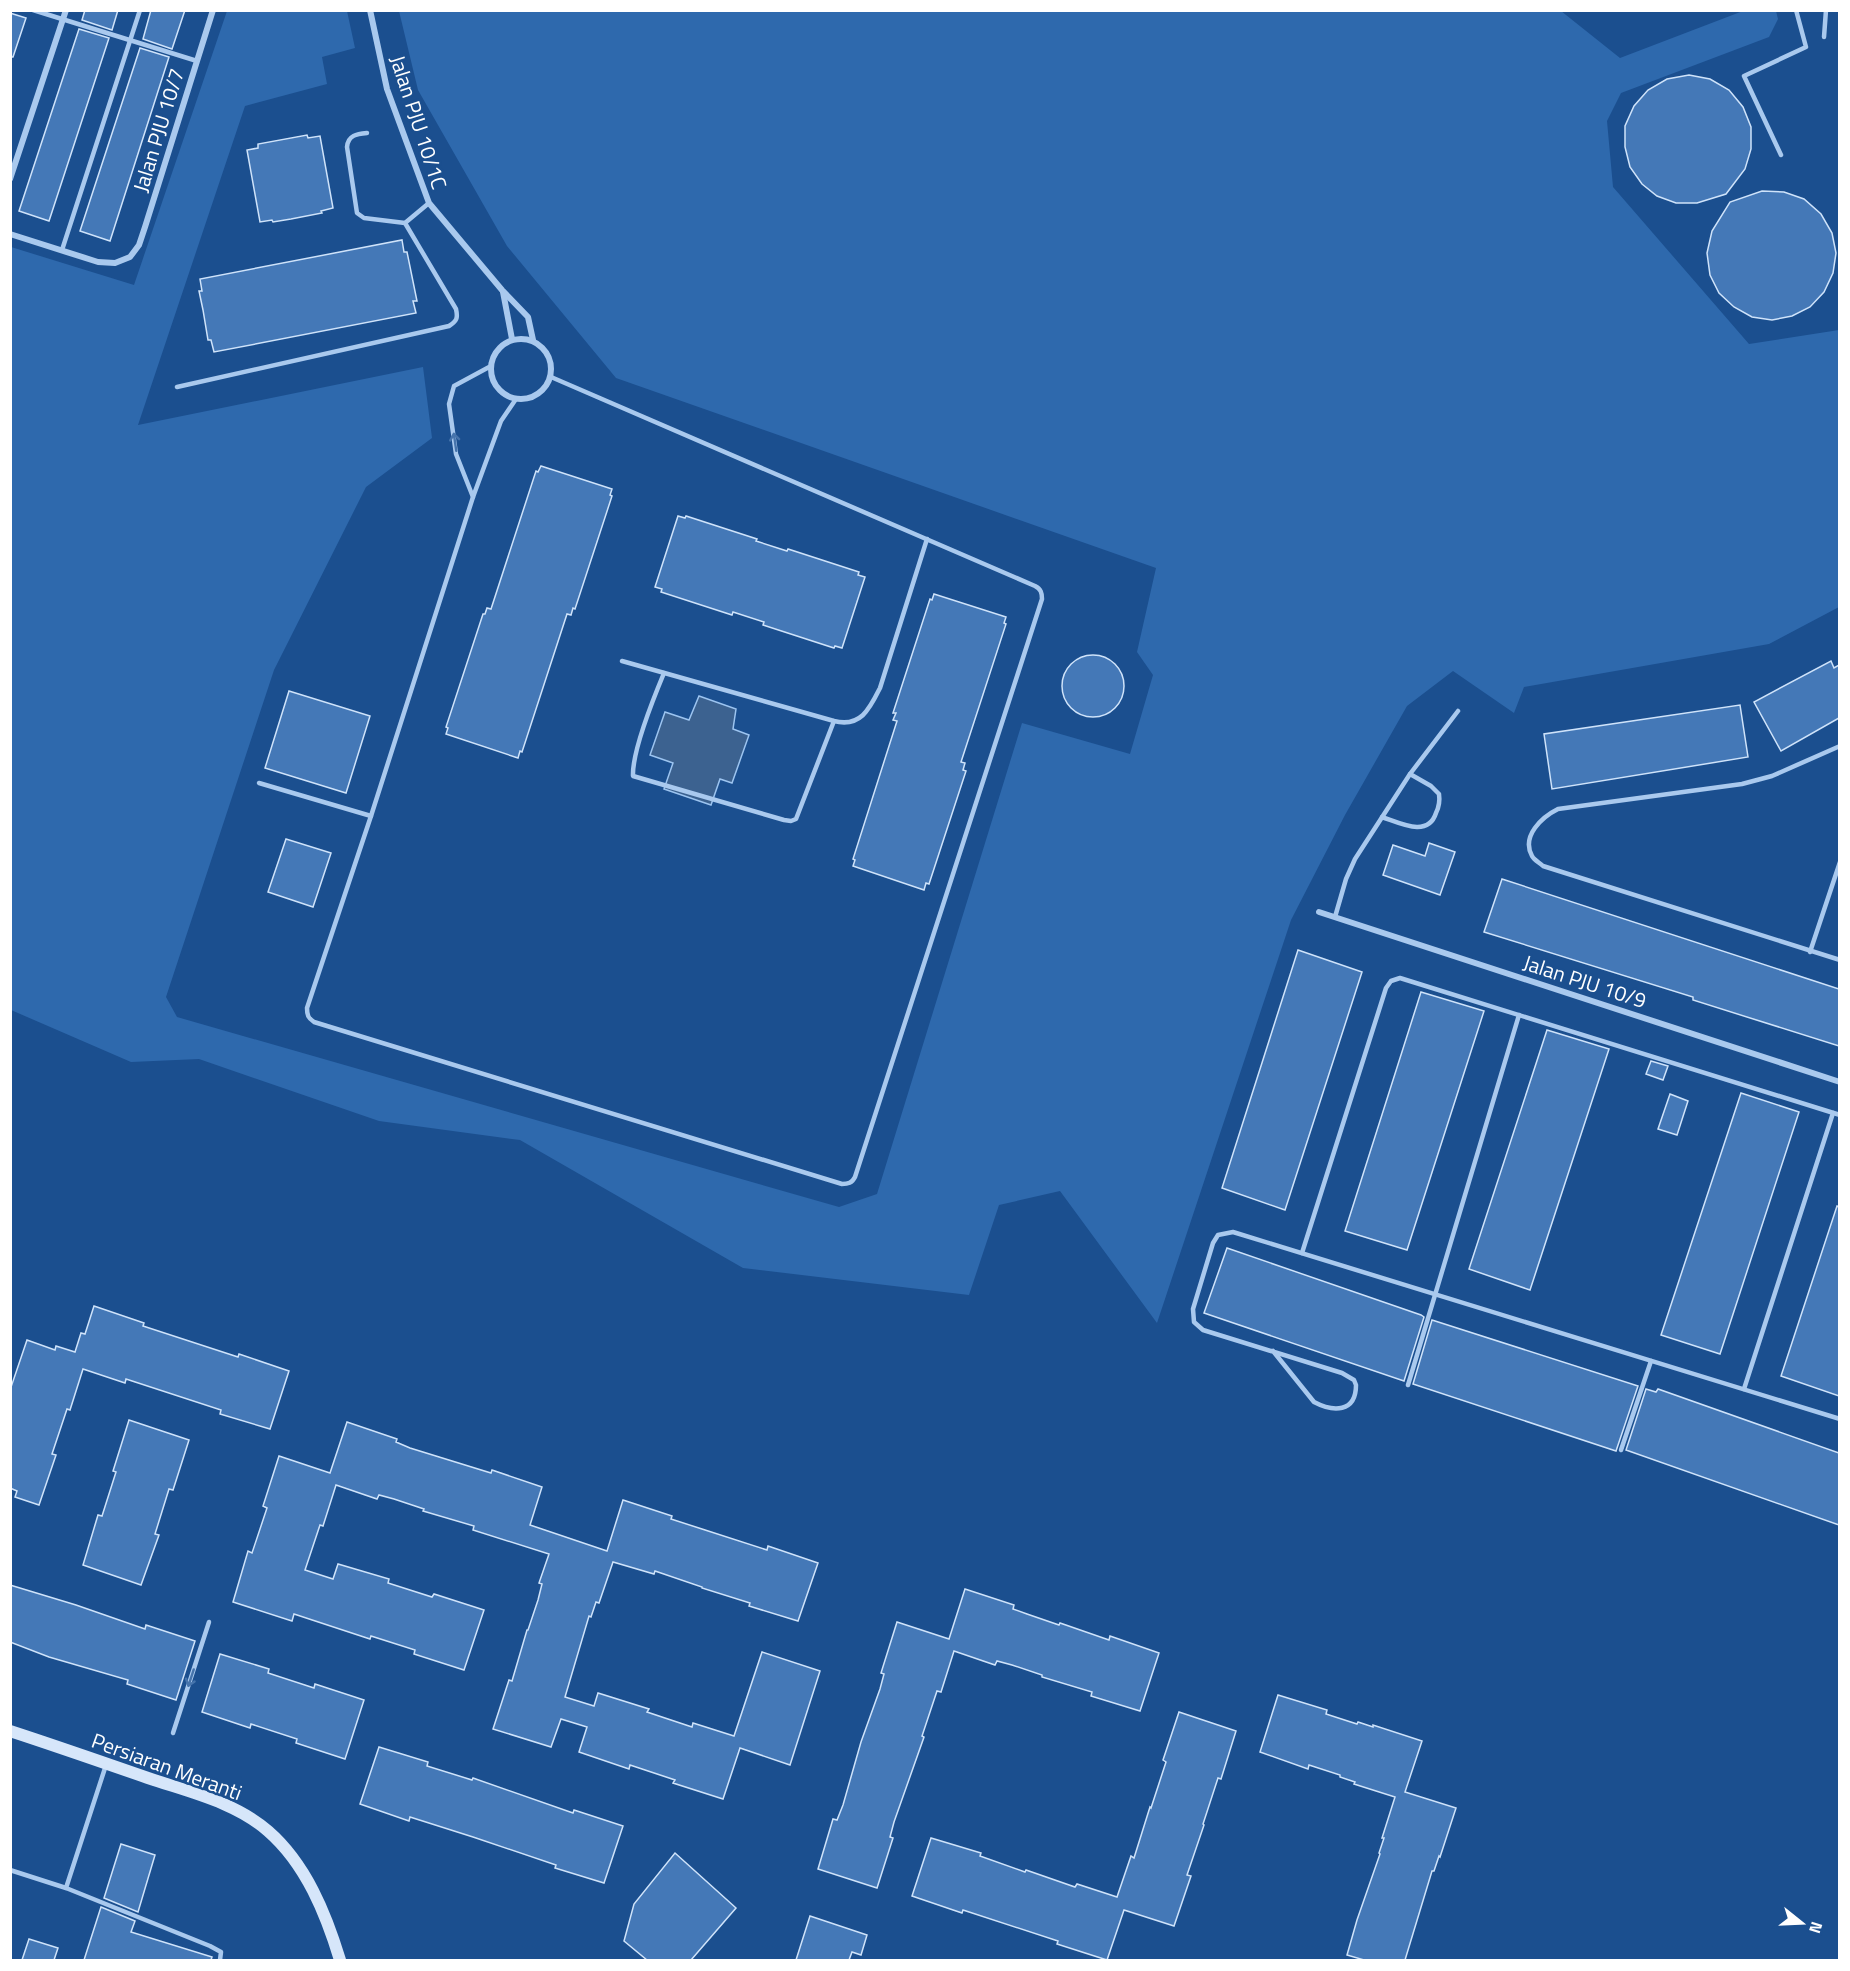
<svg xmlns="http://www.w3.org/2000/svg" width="1850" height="1971" font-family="'Titillium Web',sans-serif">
<rect width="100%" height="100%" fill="#1b4f8f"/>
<polygon fill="#2e69ad" points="1561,11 1620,58 1743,11 1776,11 1778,19 1769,37 1621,93 1607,121 1613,187 1749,344 1839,330 1839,607 1769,644 1524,687 1514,713 1453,671 1407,706 1345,815 1291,920 1157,1323 1060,1191 999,1205 969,1295 743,1268 520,1140 379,1121 199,1059 131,1062 11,1010 11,247 134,285 227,11 347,11 355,48 322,57 327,84 245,106 138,425 423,367 432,438 366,487 274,670 166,997 177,1017 839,1207 877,1194 1022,723 1130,754 1153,675 1137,652 1156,568 616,378 507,246 418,90 399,11"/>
<polygon fill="#3c6290" stroke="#9cc4f0" stroke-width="1.5" points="699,696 736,709 733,729 749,735 732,783 720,779 711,805 664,789 673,763 650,755 665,712 689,720"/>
<g fill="#4478b7" stroke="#cfe3fa" stroke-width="1.5">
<polygon points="85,10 118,10 112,30 82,20"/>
<polygon points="151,10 185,10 172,49 143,39"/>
<polygon points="10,13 26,18 13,57 10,57"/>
<polygon points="79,29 109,38 49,221 19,211"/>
<polygon points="140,48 169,57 110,241 80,231"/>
<polygon points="1689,75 1710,79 1729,90 1743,107 1751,127 1751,149 1745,169 1726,194 1697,203 1676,203 1657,196 1642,184 1630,167 1625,147 1625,126 1634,106 1648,90 1667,79"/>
<polygon points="307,135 308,138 320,136 333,208 321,211 322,213 291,219 273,222 272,220 260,222 247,150 258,148 258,144"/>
<polygon points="1762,191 1784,192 1804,199 1821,214 1832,233 1836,253 1833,273 1824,292 1810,307 1792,316 1772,320 1752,317 1734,307 1719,293 1710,275 1707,253 1712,231 1730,202"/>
<polygon points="402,240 404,252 407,252 417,301 413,301 416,313 214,352 211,340 208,340 203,310 199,291 202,291 200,279"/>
<polygon points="541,466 612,489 610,495 612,496 575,609 573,608 571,615 567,614 522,752 520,751 518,758 446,734 448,728 446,727 483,614 485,614 487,608 491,609 536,471 538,472"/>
<polygon points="678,516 685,518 686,516 757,539 756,541 787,551 788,549 859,572 858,575 865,577 842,648 835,646 834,648 763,625 764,622 733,612 732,615 661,592 662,589 655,587"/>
<polygon points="934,594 1006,617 1004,623 1006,624 961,762 965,763 963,770 966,771 929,884 926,883 924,890 853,866 855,860 853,859 897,721 893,720 896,713 893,713 930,599 932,600"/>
<circle cx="1093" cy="686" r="31"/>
<polygon points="1831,661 1834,668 1839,665 1839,718 1781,751 1754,702"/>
<polygon points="289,691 370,716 346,793 265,768"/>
<polygon points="1740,705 1748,757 1552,789 1544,734"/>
<polygon points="286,839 331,853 313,907 268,892"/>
<polygon points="1429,843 1455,852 1440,895 1383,875 1393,845 1425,856"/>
<polygon points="1502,879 1839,989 1839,1046 1693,1000 1693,997 1484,932"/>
<polygon points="1298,950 1362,972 1285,1210 1222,1188"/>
<polygon points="1421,992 1484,1011 1407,1250 1345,1231"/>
<polygon points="1547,1030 1609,1049 1530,1290 1469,1269"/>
<polygon points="1651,1061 1668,1066 1663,1080 1646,1074"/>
<polygon points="1741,1093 1799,1112 1720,1354 1661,1335"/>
<polygon points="1670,1094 1688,1101 1677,1135 1658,1129"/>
<polygon points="1837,1206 1839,1207 1839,1396 1781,1376"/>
<polygon points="1227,1248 1421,1315 1424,1317 1404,1381 1204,1313"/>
<polygon points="94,1306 144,1323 143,1326 238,1357 239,1354 289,1371 270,1429 220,1414 221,1410 126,1379 125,1383 83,1369 70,1410 67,1409 52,1454 56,1455 39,1505 15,1497 17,1491 10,1488 10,1390 27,1340 55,1350 56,1346 75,1352 81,1333 85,1334"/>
<polygon points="1432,1320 1638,1386 1616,1451 1413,1384"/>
<polygon points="1646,1389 1656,1392 1658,1389 1839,1453 1839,1525 1626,1450"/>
<polygon points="129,1420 189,1440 173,1490 169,1489 155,1534 159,1535 141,1585 83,1565 98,1515 102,1516 116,1472 113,1471"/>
<polygon points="347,1422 397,1439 396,1442 410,1448 491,1473 492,1470 542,1487 530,1525 607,1551 623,1500 672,1516 671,1519 702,1529 767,1550 768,1546 818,1563 798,1621 749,1606 750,1603 702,1588 702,1587 655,1571 654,1574 613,1562 599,1603 596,1602 591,1617 589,1616 565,1697 594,1706 598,1693 649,1709 647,1712 692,1727 693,1723 734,1736 762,1652 820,1671 790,1765 740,1748 723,1799 673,1783 675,1780 630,1765 629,1769 579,1752 587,1727 561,1719 551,1747 493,1729 509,1680 512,1681 527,1630 528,1630 538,1600 542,1584 539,1583 549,1554 473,1530 474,1526 423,1511 424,1509 394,1499 379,1495 377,1499 336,1485 323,1526 320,1525 305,1570 333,1579 338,1564 389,1579 388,1583 432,1597 434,1594 484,1610 464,1670 414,1654 415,1650 371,1636 370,1639 294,1614 292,1621 233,1602 248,1551 252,1553 267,1508 263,1506 279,1456 330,1473"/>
<polygon points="10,1585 76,1605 145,1629 146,1625 195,1641 176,1700 127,1684 128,1680 49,1657 10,1642"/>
<polygon points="965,1589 1014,1605 1013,1609 1027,1614 1059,1625 1060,1623 1109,1640 1110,1636 1159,1653 1140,1711 1091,1696 1092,1692 1042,1677 1042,1675 1012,1665 997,1661 995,1665 954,1651 941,1692 937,1691 922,1736 924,1737 894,1822 890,1837 893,1838 877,1888 818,1869 833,1819 837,1820 843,1805 861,1742 880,1689 884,1674 881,1673 897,1622 949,1639"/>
<polygon points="220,1654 269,1669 268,1673 314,1688 315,1684 364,1700 345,1759 296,1743 297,1739 251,1724 250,1728 202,1712"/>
<polygon points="1278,1695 1327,1710 1326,1714 1357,1724 1358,1722 1373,1727 1373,1725 1422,1741 1405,1792 1456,1808 1440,1857 1439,1856 1434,1871 1432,1871 1405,1960 1364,1960 1347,1955 1357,1920 1380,1854 1379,1853 1384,1838 1382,1838 1395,1797 1354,1784 1355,1782 1340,1777 1340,1775 1309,1765 1308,1769 1260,1752"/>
<polygon points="1179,1712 1236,1731 1221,1779 1218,1778 1203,1824 1204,1825 1187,1875 1191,1876 1174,1926 1124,1910 1107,1960 1057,1944 1058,1941 963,1910 962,1913 912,1896 931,1838 981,1853 980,1856 1025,1872 1026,1870 1075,1887 1077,1884 1117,1897 1131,1856 1134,1858 1150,1807 1151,1808 1166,1762 1163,1760"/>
<polygon points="379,1747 428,1762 427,1766 472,1780 473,1778 573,1813 574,1810 623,1826 604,1883 555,1868 556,1865 473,1837 410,1817 409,1821 360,1804"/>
<polygon points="121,1844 155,1855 138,1912 104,1898"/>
<polygon points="675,1853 736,1908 691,1960 647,1960 624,1941 634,1904"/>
<polygon points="101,1907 135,1921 131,1932 212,1957 211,1960 84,1960"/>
<polygon points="810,1916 867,1935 861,1955 852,1952 849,1960 796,1960"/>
<polygon points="29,1939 58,1948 54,1960 22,1960"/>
</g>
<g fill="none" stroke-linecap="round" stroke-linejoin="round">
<g stroke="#a9c9ee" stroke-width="4.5">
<polyline points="33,10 197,61"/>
<polyline points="1824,37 1826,10"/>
<path d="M367,133C357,134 348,135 347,147L357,213L364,218L405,223L429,203"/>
<polyline points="1781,155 1744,76 1806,47 1796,10"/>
<polyline points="62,250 140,10"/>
<path d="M177,387L449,326C457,321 458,318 456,309L405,223"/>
<path d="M516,399L501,421L473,497L371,816L307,1008C307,1015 308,1018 314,1022L842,1184C848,1184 852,1183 855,1177L1042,599C1042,593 1041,589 1035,586L551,377"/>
<polyline points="473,497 456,454 449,404 454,386 491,366"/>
<path d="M622,661L834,721C861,728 870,708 880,688L927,539"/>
<path d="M664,673C654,697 632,751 633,776L784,820L791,821L796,819L834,721"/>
<path d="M1840,746L1772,776L1742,784L1558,809C1542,817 1521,836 1532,856C1534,860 1540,863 1543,866L1840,960"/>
<polyline points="259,783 371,816"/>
<path d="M1382,817C1400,823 1428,838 1436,813C1439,807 1440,801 1439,794L1431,786L1410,774"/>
<polyline points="1335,917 1346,879 1355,859 1410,774 1458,711"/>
<polyline points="1810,952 1840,862"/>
<polyline points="1302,1253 1386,988 1391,981 1400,978 1840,1115"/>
<path d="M1273,1351L1314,1402C1333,1412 1356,1413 1356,1385L1354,1380L1342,1373L1203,1330L1194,1322L1193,1309L1213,1243L1218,1235L1233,1232L1840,1419"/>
<polyline points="1408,1385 1519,1015"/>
<polyline points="1744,1389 1833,1113"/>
<polyline points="1621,1450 1651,1361"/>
<polyline points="173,1733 209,1622"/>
<polyline points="106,1765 66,1888 210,1946 221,1952 220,1960"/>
<polyline points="10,1870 66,1888"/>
</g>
<g stroke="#a9c9ee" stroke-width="6">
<polyline points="370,10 387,89 429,203 502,290 528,317 533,340"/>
<polyline points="10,179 66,10"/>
<polyline points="10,234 98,262 115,263 130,257 139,245 145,227 213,10"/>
<polyline points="503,292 512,339"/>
<circle cx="521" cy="369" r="30"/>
<polyline points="1319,912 1840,1082"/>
</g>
<path stroke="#d6e6fa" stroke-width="12" d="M10,1731C56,1746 102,1762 148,1778C189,1792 235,1802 268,1831C306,1864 326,1914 340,1960"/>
</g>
<defs><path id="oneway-shaft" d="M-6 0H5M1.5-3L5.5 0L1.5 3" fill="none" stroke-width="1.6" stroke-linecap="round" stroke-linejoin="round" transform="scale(1.5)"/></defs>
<g stroke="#4674ac">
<use href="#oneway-shaft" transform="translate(455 442) rotate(-98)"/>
<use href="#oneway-shaft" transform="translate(191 1678) rotate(108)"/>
</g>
<g text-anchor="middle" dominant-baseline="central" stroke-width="5" stroke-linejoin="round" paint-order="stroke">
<g font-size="21" fill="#fff" stroke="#1b4f8f">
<text transform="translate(419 122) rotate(72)">Jalan PJU 10/1C</text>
<text transform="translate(158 130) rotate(-73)">Jalan PJU 10/7</text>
<text transform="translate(1585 981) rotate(18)">Jalan PJU 10/9</text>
<text transform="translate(167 1766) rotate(20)">Persiaran Meranti</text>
</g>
</g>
<rect width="1850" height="1971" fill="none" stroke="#ffffff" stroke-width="24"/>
<g transform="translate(1802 1923) rotate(108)" stroke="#1b4f8f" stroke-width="4.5" paint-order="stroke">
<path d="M0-4.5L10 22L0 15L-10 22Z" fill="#ffffff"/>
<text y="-9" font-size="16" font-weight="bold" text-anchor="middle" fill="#ffffff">N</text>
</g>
</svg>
